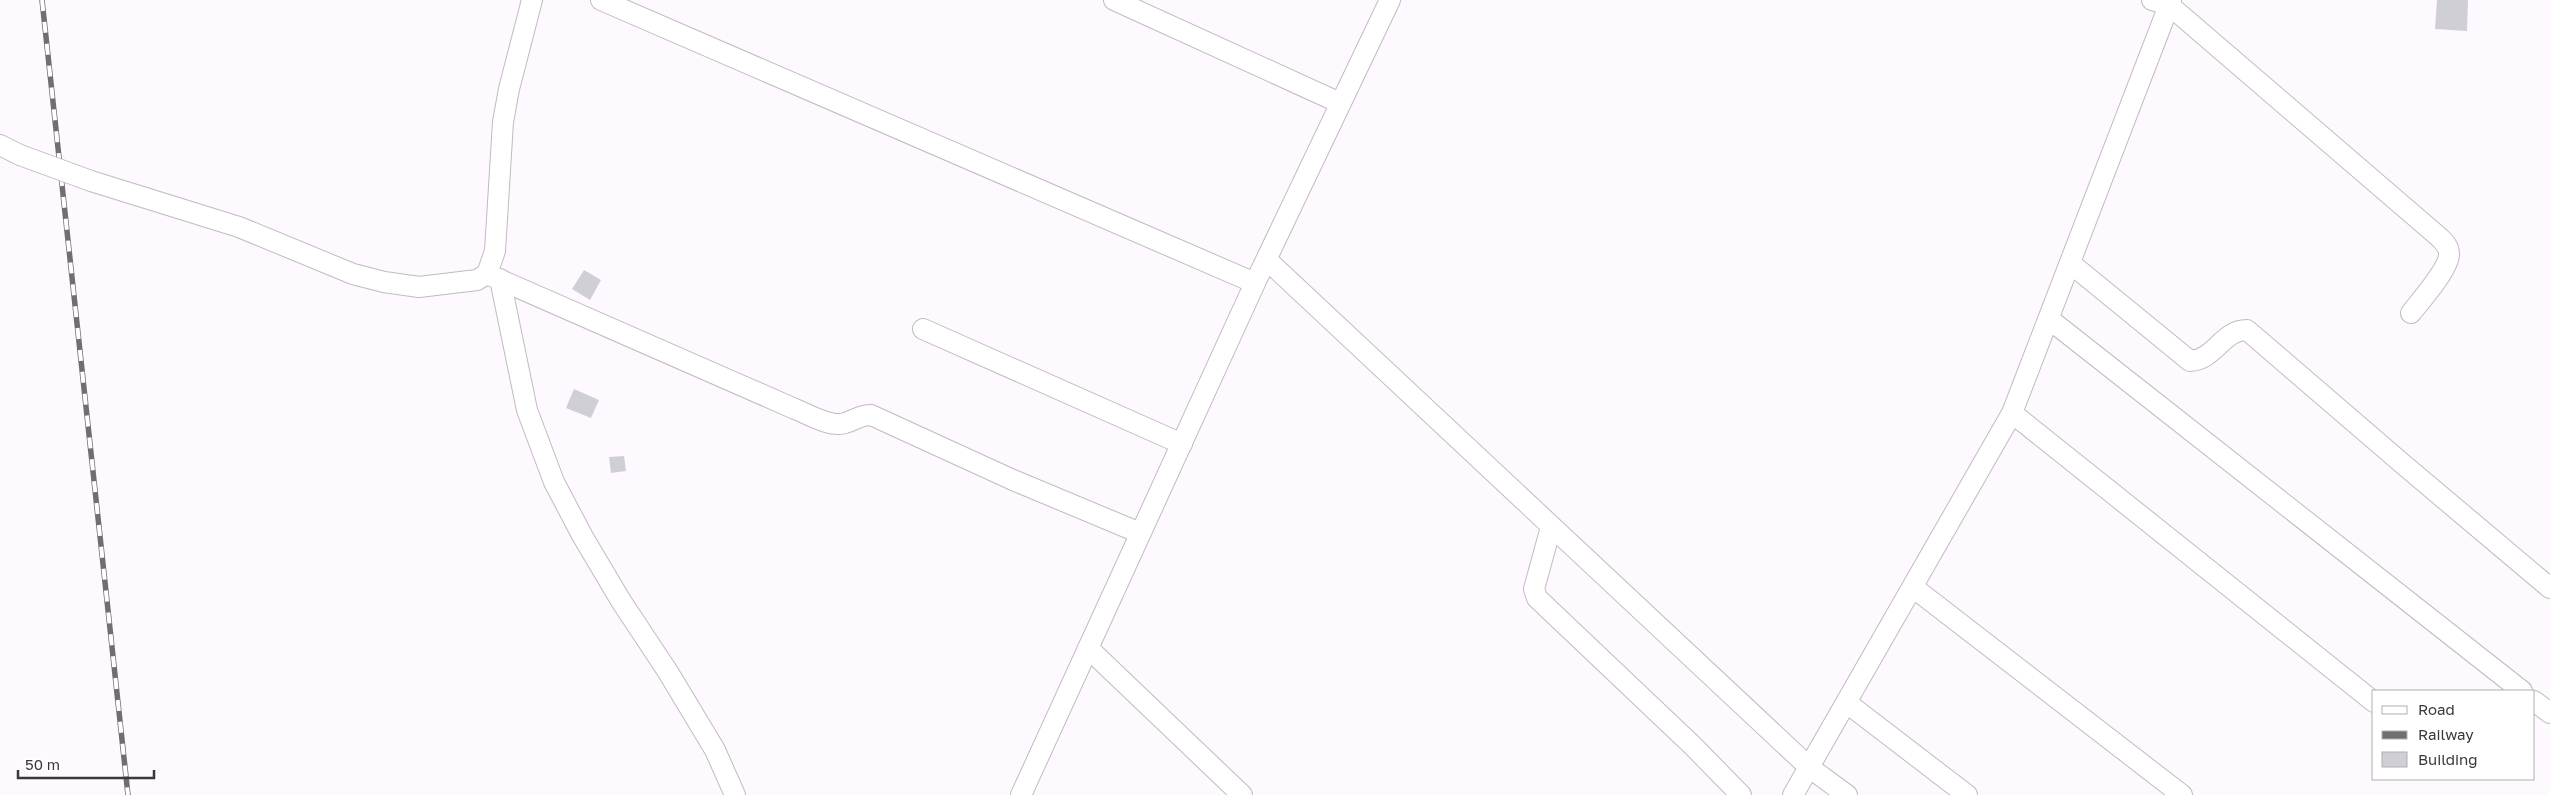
<svg xmlns="http://www.w3.org/2000/svg" width="2550" height="795" font-family="'Golos Text',sans-serif">
<rect width="100%" height="100%" fill="#fef9fe"/>
<g fill="#d0cfd5">
<polygon points="2437,0 2468,0 2467,31 2435,29"/>
<polygon points="584,270 601,280 590,300 572,289"/>
<polygon points="574,389 599,400 591,418 566,408"/>
<polygon points="624,456 626,471 611,473 609,457"/>
</g>
<g fill="none" stroke-linecap="round" stroke-linejoin="round">
<g stroke="#c0bbc0" stroke-width="22">
<g id="street">
<polyline points="601,0 1255,283"/>
<polyline points="1114,0 1340,103"/>
<path d="M2152,0L2169,5L2439,237C2444,242 2449,246 2449,254C2449,269 2421,300 2411,313"/>
<polyline points="0,145 20,155"/>
<polyline points="91,181 239,227 353,274 384,282 419,287 477,280 487,274 495,251 503,122 509,89 532,0"/>
<polyline points="1267,260 1810,768 1847,795"/>
<path d="M2070,263L2190,361C2215,360 2222,330 2247,330L2404,465L2550,588"/>
<path d="M487,274L795,409C808,414 831,428 845,423C855,420 860,415 871,415L1013,480L1140,533"/>
<polyline points="500,279 527,410 554,482 583,537 621,601 668,672 715,750 735,795"/>
<polyline points="2049,319 2522,691"/>
<polyline points="923,329 1182,444"/>
<polyline points="2012,413 2374,702"/>
<polyline points="1551,527 1534,589 1537,598 1693,746 1741,795"/>
<polyline points="1914,588 2182,795"/>
<polyline points="1088,648 1242,795"/>
<polyline points="2534,701 2550,713"/>
<polyline points="1847,703 1967,795"/>
<polyline points="1021,795 1255,283 1390,0"/>
<polyline points="1793,795 2012,413 2171,0"/>
</g>
</g>
<use href="#street" stroke="#fff" stroke-width="20"/>
<g stroke="#716e71" stroke-width="5.5">
<polyline id="rail" points="42,0 128,795"/>
</g>
<use href="#rail" stroke="#fff" stroke-width="4" stroke-dasharray="11" stroke-linecap="butt"/>
<g stroke="#c0bbc0" stroke-width="22" stroke-linecap="butt">
<polyline id="street-bridge" points="20,155 91,181"/>
</g>
<use href="#street-bridge" stroke="#fff" stroke-width="20"/>
</g>
<rect x="2372" y="690" width="162" height="90" fill="#ffffff" stroke="#b0afb0"/>
<rect x="2382" y="706" width="25" height="8" fill="#ffffff" stroke="#b0afb0"/>
<text x="2418" y="715" font-size="15" fill="#3a383a">Road</text>
<rect x="2382" y="731" width="25" height="8" fill="#716e71" stroke="#b0afb0"/>
<text x="2418" y="740" font-size="15" fill="#3a383a">Railway</text>
<rect x="2382" y="752" width="25" height="15" fill="#d0cfd5" stroke="#b0afb0"/>
<text x="2418" y="765" font-size="15" fill="#3a383a">Building</text>
<path d="M18 770v8h136v-8" fill="none" stroke="#3a383a" stroke-width="2.5"/>
<text x="25" y="770" font-size="15" fill="#3a383a" stroke="#ffffff" stroke-width="4" paint-order="stroke">50 m</text>
</svg>
